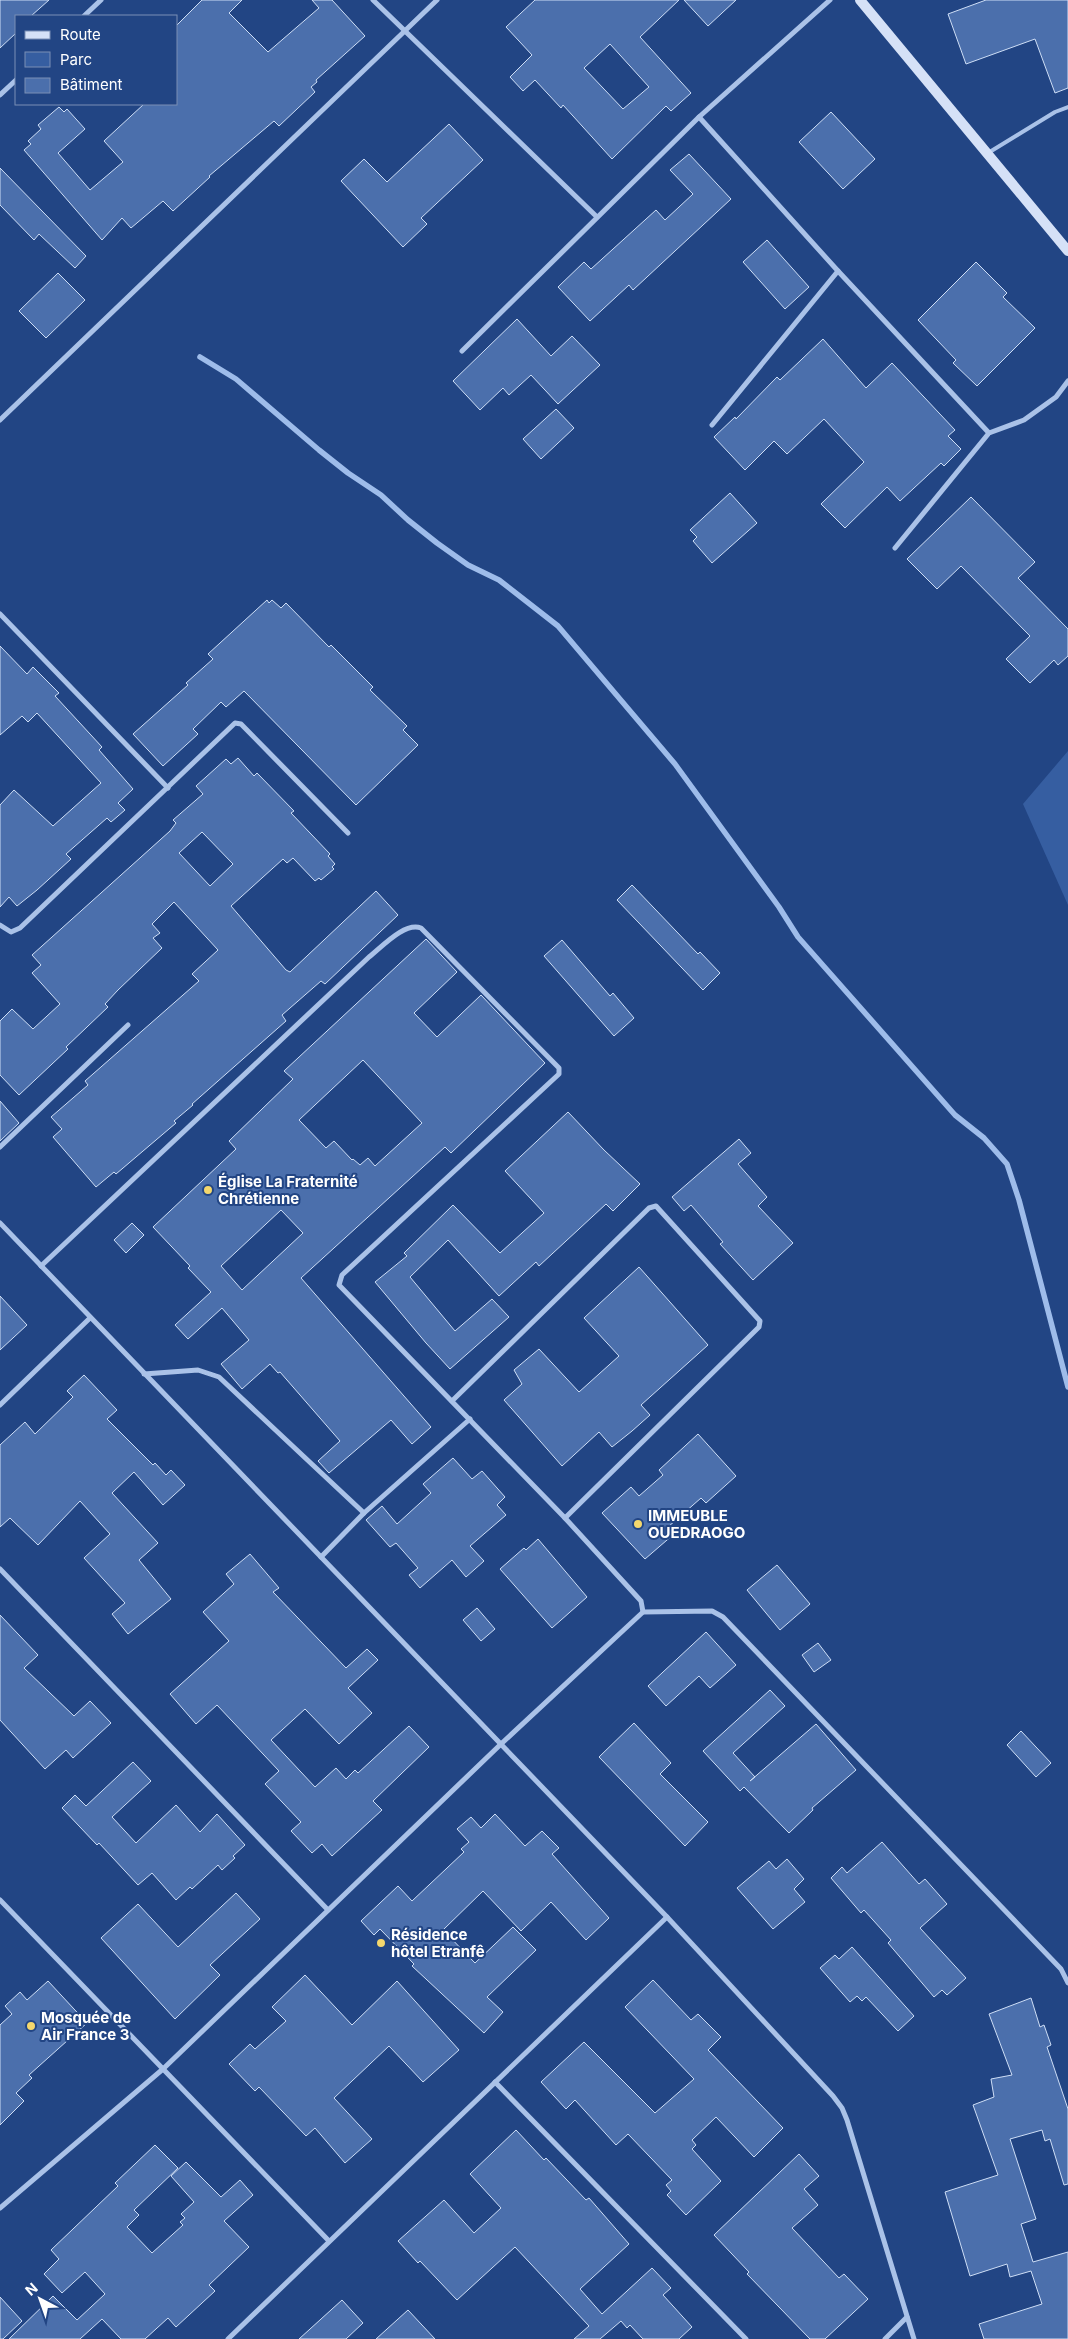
<svg xmlns="http://www.w3.org/2000/svg" width="1068" height="2339" font-family="Inter,sans-serif">
<rect width="100%" height="100%" fill="#224584"/>
<polygon fill="#365ea1" points="1068,751 1068,905 1023,804"/>
<g fill="none" stroke-linecap="round" stroke-linejoin="round">
<polyline stroke="#9ebcea" stroke-width="5.5" points="200,357 236,379 319,450 348,473 381,495 408,520 437,543 468,565 499,580 558,626 675,764 779,907 798,937 955,1115 984,1138 1007,1164 1019,1200 1068,1387"/>
</g>
<g fill="#4b6fac" stroke="#cedef6" fill-rule="evenodd">
<polygon points="0,0 49,0 31,16 16,16 16,33 0,48"/>
<polygon points="202,0 242,0 229,13 268,52 319,8 312,0 332,0 365,36 316,80 317,82 311,87 315,92 279,126 274,121 209,176 210,177 173,211 163,201 131,228 122,218 102,240 24,150 31,144 28,141 41,129 38,125 59,107 64,112 67,109 85,129 58,153 90,190 123,162 104,141 144,104 176,104 176,26"/>
<path d="M535,0H679L640,37L691,93L671,111L666,106L612,159L563,105L561,108L535,80L523,91L510,77L532,55L506,27ZM610,44L649,87L623,109L584,68Z"/>
<polygon points="684,0 736,0 708,26"/>
<polygon points="986,0 1068,0 1068,88 1055,93 1035,39 966,64 948,14"/>
<polygon points="831,112 875,159 843,189 799,142"/>
<polygon points="449,124 483,160 421,218 427,224 403,247 341,181 364,159 387,182"/>
<polygon points="689,154 731,199 633,290 629,285 590,321 558,287 584,262 591,269 656,210 665,220 693,194 670,170"/>
<polygon points="0,168 86,256 75,268 39,234 34,240 0,205"/>
<polygon points="767,240 809,287 785,309 743,262"/>
<polygon points="976,262 1007,293 1003,297 1035,328 977,386 953,363 956,360 918,320"/>
<polygon points="58,273 85,300 46,338 19,311"/>
<polygon points="517,319 551,356 572,336 600,365 558,404 531,375 509,395 503,388 480,410 453,381"/>
<polygon points="823,339 866,388 892,363 955,430 948,436 961,449 944,466 941,463 900,501 887,487 845,528 821,504 864,462 824,419 787,454 774,441 745,470 714,437 735,417 736,419 777,377 780,380"/>
<polygon points="556,409 574,428 541,459 523,439"/>
<polygon points="730,493 757,523 712,563 693,541 697,537 690,530"/>
<polygon points="971,497 1035,562 1018,578 1068,629 1068,656 1058,665 1054,660 1030,683 1006,659 1030,636 961,566 937,589 907,559"/>
<polygon points="267,600 269,603 272,600 281,608 286,603 329,647 331,645 373,687 370,690 407,726 403,730 418,745 356,805 244,691 226,707 221,702 193,729 198,734 163,766 133,734 188,685 186,683 213,659 208,654"/>
<polygon points="0,646 27,674 33,667 59,693 55,696 102,747 99,750 133,789 118,803 125,810 111,822 107,818 66,854 71,859 37,890 17,906 9,897 0,907 0,805 14,790 53,826 101,783 37,713 28,722 22,716 0,735"/>
<path d="M238,758L254,776L257,773L294,811L291,813L330,854L328,856L335,864L332,867L334,869L321,880L319,878L315,881L293,858L287,863L283,859L231,906L286,970L290,972L376,891L398,915L325,984L321,981L282,1015L286,1021L192,1104L193,1105L174,1121L176,1123L116,1174L114,1172L96,1187L53,1137L62,1129L51,1117L88,1085L85,1081L199,981L192,974L218,950L174,902L152,924L160,933L153,938L162,948L118,990L105,1004L108,1007L66,1047L68,1049L19,1095L0,1075V1021L12,1009L33,1029L60,1004L32,973L41,965L32,955L170,831L176,823L173,820L203,794L196,786L226,759L231,764ZM202,832L233,864L210,886L179,853Z"/>
<polygon points="632,885 698,954 700,952 720,973 703,990 617,900"/>
<path d="M426,939L457,972L414,1013L437,1037L481,995L545,1063L451,1153L445,1147L301,1278L431,1427L412,1444L391,1420L329,1473L318,1461L340,1441L280,1372L278,1373L270,1364L242,1389L221,1364L249,1340L222,1308L188,1339L175,1325L211,1292L188,1268L190,1266L153,1227L236,1149L229,1141L293,1079L284,1071ZM363,1060L422,1123L375,1166L368,1158L360,1165L353,1159L352,1160L334,1141L326,1148L299,1120ZM281,1210L303,1233L242,1290L221,1266Z"/>
<polygon points="562,940 610,996 613,993 634,1018 614,1036 544,956"/>
<polygon points="0,1101 19,1123 0,1141"/>
<polygon points="568,1112 604,1150 640,1184 613,1211 606,1204 539,1266 536,1262 499,1296 448,1240 410,1277 455,1331 492,1299 509,1317 450,1369 426,1343 375,1282 407,1256 404,1253 453,1205 500,1253 544,1213 505,1171"/>
<polygon points="739,1139 751,1153 738,1164 767,1197 758,1206 793,1243 753,1280 720,1244 723,1242 691,1205 684,1211 672,1197"/>
<polygon points="132,1223 144,1235 126,1253 114,1240"/>
<polygon points="639,1267 708,1345 641,1405 650,1415 632,1431 612,1447 599,1432 562,1466 504,1400 522,1384 514,1370 539,1349 579,1392 619,1356 584,1318"/>
<polygon points="0,1296 27,1325 0,1350"/>
<polygon points="84,1375 117,1410 107,1419 153,1465 155,1463 166,1475 171,1470 185,1485 163,1505 134,1472 112,1493 158,1543 139,1560 171,1599 128,1634 112,1614 125,1603 84,1558 110,1534 80,1501 38,1545 10,1518 0,1527 0,1445 25,1422 35,1434 73,1397 67,1391"/>
<polygon points="698,1434 736,1476 706,1503 701,1498 668,1527 674,1534 645,1559 602,1513 631,1487 639,1496 663,1475 659,1470"/>
<polygon points="453,1458 472,1479 482,1471 505,1497 497,1505 506,1515 470,1546 484,1561 466,1577 452,1560 420,1588 409,1575 418,1568 396,1543 390,1547 366,1520 382,1506 397,1524 431,1493 423,1484"/>
<polygon points="538,1539 587,1597 552,1628 500,1569 524,1548 526,1550"/>
<polygon points="250,1554 279,1588 273,1592 346,1668 367,1649 378,1660 348,1688 372,1713 339,1744 305,1709 271,1740 315,1787 336,1768 346,1779 355,1770 358,1773 409,1726 429,1747 373,1801 382,1810 332,1856 322,1844 312,1853 291,1831 301,1822 265,1784 279,1771 217,1705 196,1724 170,1694 229,1641 203,1612 234,1584 226,1574"/>
<polygon points="777,1565 810,1604 780,1630 747,1590"/>
<polygon points="477,1608 495,1629 481,1641 463,1620"/>
<polygon points="0,1615 38,1655 24,1668 74,1716 90,1701 111,1723 73,1758 66,1750 45,1769 0,1720"/>
<polygon points="706,1632 736,1665 710,1688 699,1676 666,1706 648,1686"/>
<polygon points="818,1643 831,1660 814,1672 802,1655"/>
<polygon points="770,1690 785,1706 733,1753 755,1777 750,1781 816,1724 856,1770 812,1808 813,1810 789,1833 744,1787 740,1791 703,1751"/>
<polygon points="634,1723 671,1763 660,1774 708,1822 685,1846 599,1757"/>
<polygon points="1021,1731 1051,1763 1036,1777 1007,1745"/>
<polygon points="133,1762 151,1781 112,1817 136,1843 176,1805 200,1832 217,1814 245,1845 233,1856 235,1858 222,1870 218,1865 192,1889 190,1887 176,1900 152,1873 138,1885 99,1843 97,1845 62,1808 75,1795 86,1806"/>
<polygon points="495,1814 525,1846 542,1831 559,1848 552,1854 609,1918 586,1940 551,1902 521,1931 483,1891 443,1930 475,1963 513,1927 536,1950 487,1997 503,2012 484,2033 412,1966 414,1964 380,1929 374,1935 361,1921 398,1886 412,1901 464,1852 461,1849 469,1842 457,1829 471,1817 481,1828"/>
<polygon points="882,1842 919,1884 925,1879 947,1904 920,1928 966,1978 947,1995 942,1990 934,1997 888,1943 891,1940 864,1910 861,1913 831,1878 842,1867 847,1873"/>
<polygon points="787,1859 804,1879 794,1889 805,1902 773,1929 737,1888 769,1861 776,1869"/>
<polygon points="236,1893 260,1919 210,1965 220,1975 175,2019 101,1938 138,1904 178,1947"/>
<polygon points="852,1947 914,2016 898,2031 866,1997 862,2001 857,1996 850,2002 820,1968 835,1955 839,1959"/>
<polygon points="305,1975 352,2025 397,1981 459,2050 423,2082 389,2046 334,2098 372,2139 345,2163 315,2128 306,2136 259,2087 255,2091 229,2064 250,2044 255,2049 286,2021 272,2007"/>
<polygon points="653,1980 691,2020 698,2014 721,2037 708,2050 783,2128 754,2157 716,2117 692,2140 696,2145 692,2149 721,2181 686,2215 667,2195 671,2191 666,2185 672,2180 628,2134 616,2145 575,2100 566,2109 541,2082 584,2042 655,2113 694,2079 625,2007"/>
<polygon points="48,1981 87,2023 29,2075 32,2078 16,2093 24,2101 0,2125 0,2025 12,2014 5,2006 20,1992 27,2000"/>
<polygon points="1031,1998 1040,2027 1044,2025 1051,2045 1047,2047 1068,2109 1068,2184 1064,2185 1050,2139 1045,2141 1042,2130 1010,2139 1036,2219 1021,2224 1033,2262 1068,2252 1068,2339 984,2339 979,2324 1042,2304 1031,2271 1010,2277 1007,2264 970,2276 945,2192 998,2175 973,2105 994,2097 991,2079 1012,2075 989,2014"/>
<polygon points="516,2130 544,2160 546,2158 586,2200 589,2198 629,2244 580,2289 602,2314 652,2268 671,2288 663,2295 692,2327 679,2339 643,2339 630,2325 627,2328 621,2321 600,2339 574,2339 589,2326 515,2247 457,2300 420,2261 418,2263 398,2241 444,2200 474,2233 501,2208 470,2174"/>
<polygon points="155,2145 178,2168 134,2210 139,2215 127,2227 152,2253 183,2225 180,2222 185,2218 181,2214 194,2202 171,2176 186,2162 221,2197 240,2180 253,2195 224,2221 249,2247 209,2285 215,2291 176,2327 168,2318 145,2339 121,2339 102,2319 80,2339 9,2339 53,2296 77,2320 105,2294 85,2272 62,2293 44,2274 59,2259 51,2250 118,2186 115,2183"/>
<polygon points="799,2154 819,2176 804,2189 818,2205 792,2228 839,2278 844,2274 868,2299 825,2339 810,2339 747,2274 749,2272 714,2235"/>
<polygon points="0,2297 22,2321 3,2339 0,2339"/>
<polygon points="342,2300 363,2323 346,2339 299,2339"/>
<polygon points="408,2310 435,2339 376,2339"/>
</g>
<g fill="none" stroke-linecap="round" stroke-linejoin="round">
<polyline stroke="#aac2e8" stroke-width="4" points="988,153 1055,112 1068,107"/>
<g stroke="#aac2e8" stroke-width="5">
<polyline points="373,0 597,217"/>
<polyline points="84,16 101,0"/>
<polyline points="0,95 16,80"/>
<polyline points="699,117 838,271 989,433"/>
<polyline points="462,351 699,117 830,0"/>
<polyline points="0,420 437,0"/>
<polyline points="712,425 838,271"/>
<polyline points="895,548 989,433 1024,420 1056,397 1068,381"/>
<polyline points="0,614 168,788"/>
<polyline points="0,925 11,932 20,928 235,723 241,724 348,833"/>
<polyline points="0,1147 128,1025"/>
<polyline points="0,1223 667,1917 833,2096 842,2108 847,2120 914,2339"/>
<path d="M41,1266L369,957C382,947 404,922 421,928L559,1068V1074L342,1275L339,1285L565,1518L641,1601L643,1612"/>
<polyline points="144,1374 198,1370 219,1377 364,1513"/>
<polyline points="452,1401 649,1208 656,1206 760,1321 759,1327 565,1518"/>
<polyline points="0,1405 90,1318"/>
<polyline points="321,1557 364,1513 470,1419"/>
<polyline points="0,1569 328,1910"/>
<polyline points="0,1900 329,2241"/>
<polyline points="495,2082 746,2339"/>
<polyline points="0,2208 163,2069 501,1744 643,1612 712,1611 723,1617 1061,1969 1068,1983"/>
<polyline points="228,2339 667,1917"/>
<polyline points="885,2339 907,2317"/>
</g>
<polyline stroke="#d5e1f7" stroke-width="10" points="860,0 1068,251"/>
</g>
<g fill="#f4d76d" stroke="#224584" stroke-width="2">
<circle cx="208" cy="1190" r="5"/>
<circle cx="638" cy="1524" r="5"/>
<circle cx="381" cy="1943" r="5"/>
<circle cx="31" cy="2026" r="5"/>
</g>
<g text-anchor="middle" dominant-baseline="central" stroke-width="4" stroke-linejoin="round" paint-order="stroke">
<g font-size="15" font-weight="bold" fill="#fff" stroke="#224584" text-anchor="start">
<text x="218" y="1181">Église La Fraternité<tspan x="218" dy="17">Chrétienne</tspan></text>
<text x="648" y="1515">IMMEUBLE<tspan x="648" dy="17">OUEDRAOGO</tspan></text>
<text x="391" y="1934">Résidence<tspan x="391" dy="17">hôtel Etranfê</tspan></text>
<text x="41" y="2017">Mosquée de<tspan x="41" dy="17">Air France 3</tspan></text>
</g>
</g>
<rect x="15" y="15" width="162" height="90" fill="#224584" stroke="#7a8fb5"/>
<rect x="25" y="31" width="25" height="8" fill="#d5e1f7" stroke="#7a8fb5"/>
<text x="60" y="40" font-size="15" fill="#ffffff">Route</text>
<rect x="25" y="52" width="25" height="15" fill="#365ea1" stroke="#7a8fb5"/>
<text x="60" y="65" font-size="15" fill="#ffffff">Parc</text>
<rect x="25" y="78" width="25" height="15" fill="#4b6fac" stroke="#7a8fb5"/>
<text x="60" y="90" font-size="15" fill="#ffffff">Bâtiment</text>
<g transform="translate(40 2299) rotate(319)" stroke="#224584" stroke-width="4" paint-order="stroke">
<path d="M0-4L9 19L0 12L-9 19Z" fill="#ffffff"/>
<text y="-8" font-size="14" font-weight="bold" text-anchor="middle" fill="#ffffff">N</text>
</g>
</svg>
